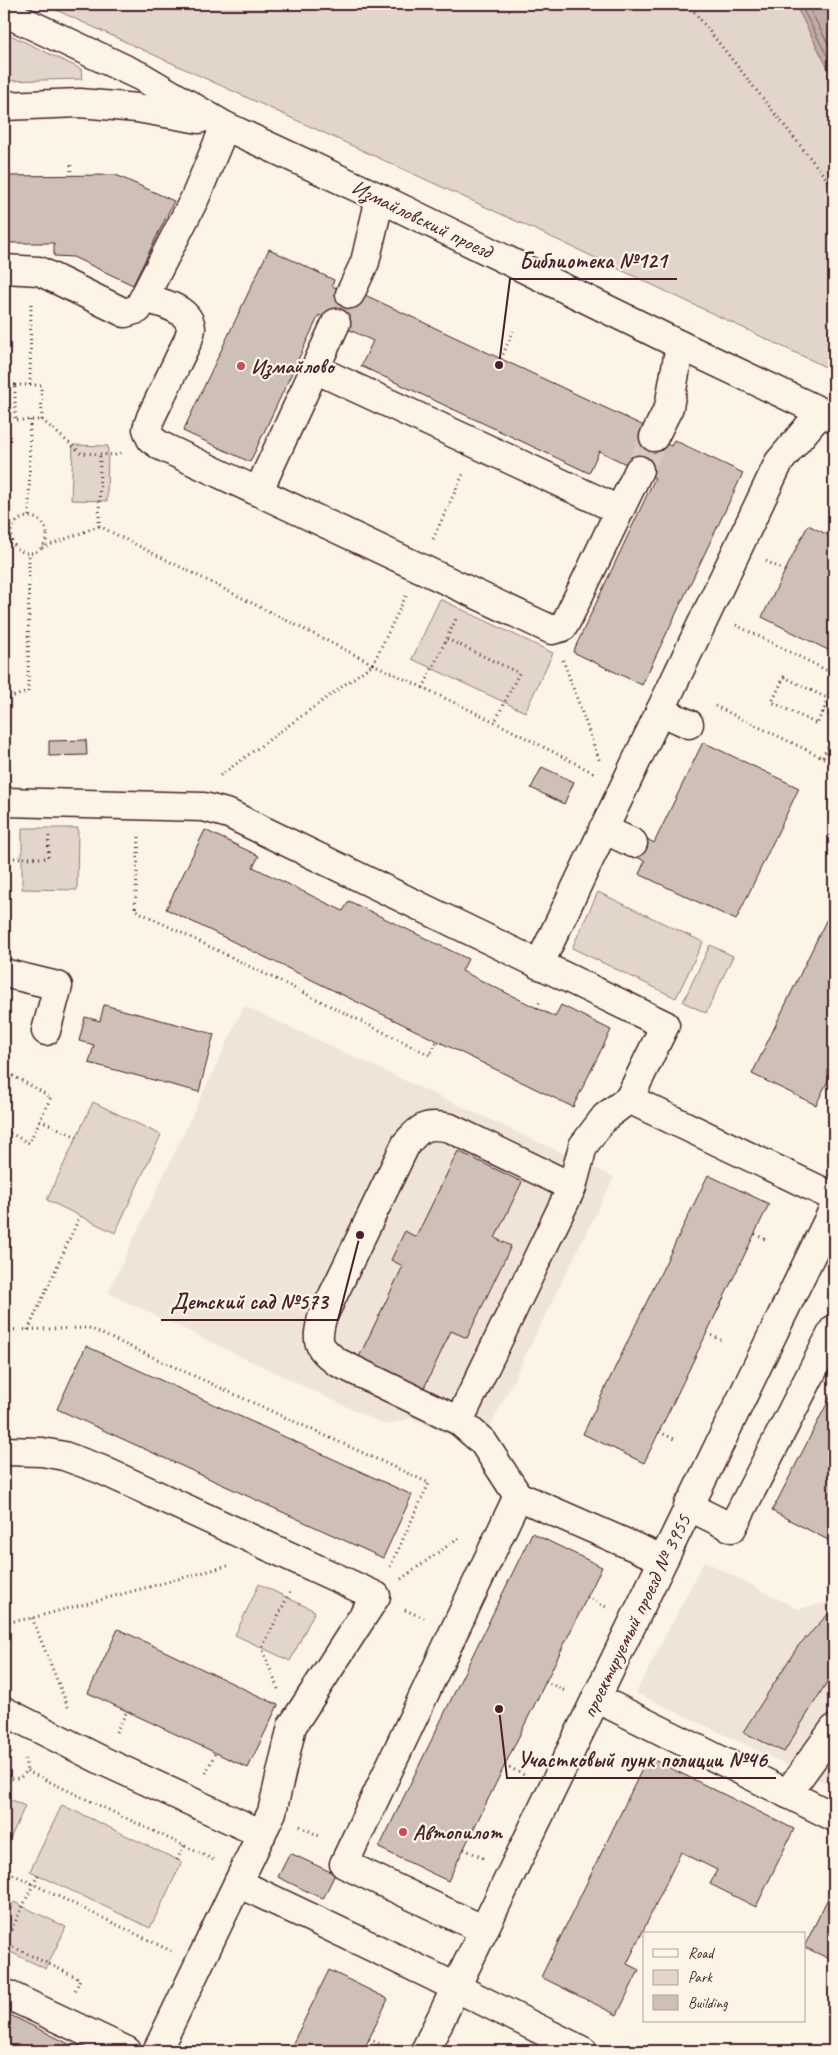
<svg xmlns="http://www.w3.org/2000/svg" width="838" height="2055" font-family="Caveat,sans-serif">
<rect width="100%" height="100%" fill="#fcf5e5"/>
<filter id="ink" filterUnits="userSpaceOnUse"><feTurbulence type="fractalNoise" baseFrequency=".02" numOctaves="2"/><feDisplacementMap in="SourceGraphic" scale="10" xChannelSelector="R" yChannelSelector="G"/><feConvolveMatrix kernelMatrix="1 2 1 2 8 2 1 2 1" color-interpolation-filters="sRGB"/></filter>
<g filter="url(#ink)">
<g fill="#eee5d7">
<polygon points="244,1006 614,1177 479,1449 411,1418 385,1425 108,1293"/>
<polygon points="704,1561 798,1609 834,1601 834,1787 636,1693"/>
</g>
<g fill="#e2d5ca" stroke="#967a7a">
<polygon points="43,4 795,4 834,80 834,371 564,243"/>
<polygon points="4,32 81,69 82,79 4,81"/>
<polygon points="73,445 108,446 107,501 71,500"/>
<polygon points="440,599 553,653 525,712 412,659"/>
<polygon points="22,828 78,828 77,890 22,889"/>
<polygon points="598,892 703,942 676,998 572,948"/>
<polygon points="710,945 733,956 706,1013 683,1002"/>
<polygon points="93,1102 161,1135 115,1233 47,1200"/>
<polygon points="259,1584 315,1611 290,1661 235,1635"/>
<polygon points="4,1796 25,1806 6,1848 4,1847"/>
<polygon points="62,1805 182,1862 150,1928 30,1871"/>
<polygon points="14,1902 66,1927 46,1969 4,1949 4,1923"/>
</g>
<polygon fill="#c0aca5" stroke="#917474" points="795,4 834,4 834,80"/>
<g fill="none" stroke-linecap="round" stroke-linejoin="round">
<g stroke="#79575c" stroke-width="1">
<polyline points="800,4 834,69"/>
<polyline points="807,4 834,55"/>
</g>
</g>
<g fill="#cfc0b7" stroke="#4a1f2b">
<polygon points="116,175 174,201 133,285 73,257 54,256 54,243 4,243 4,176"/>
<polygon points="269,249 334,280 332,286 363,300 365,295 644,426 642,432 671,446 674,440 743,473 642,685 573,652 655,478 599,451 589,473 361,366 373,341 319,315 250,462 183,431"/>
<polygon points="808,525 834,538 834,653 762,617"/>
<polygon points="86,740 87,755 49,756 49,741"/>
<polygon points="703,742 799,788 736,920 639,874 645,861 634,856 644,837 654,843"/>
<polygon points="542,767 574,782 564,804 531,788"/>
<polygon points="205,830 259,856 253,867 343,911 349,901 468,959 462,971 555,1017 561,1005 611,1030 573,1107 166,909"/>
<polygon points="834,904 834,1068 816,1105 752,1074"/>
<polygon points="104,1005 214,1034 199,1092 89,1063 94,1045 79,1041 85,1017 100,1021"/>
<polygon points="458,1151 522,1182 495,1238 511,1246 467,1338 451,1331 424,1388 359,1357 403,1266 391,1260 405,1231 416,1237"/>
<polygon points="708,1175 769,1204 644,1463 583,1434"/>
<polygon points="86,1346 412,1495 383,1558 57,1409"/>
<polygon points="834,1390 834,1543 772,1511"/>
<polygon points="532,1533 602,1567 448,1881 379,1848"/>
<polygon points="834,1608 834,1673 830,1677 784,1752 743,1732 798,1646"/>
<polygon points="118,1629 278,1705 248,1768 88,1693"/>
<polygon points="648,1757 794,1829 756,1907 710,1884 717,1870 681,1852 627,1964 639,1970 617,2015 541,1977"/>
<polygon points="290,1853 335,1874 323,1899 278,1877"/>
<polygon points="834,1886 834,1961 804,1947"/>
<polygon points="329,1970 388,1999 369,2039 363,2051 289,2051"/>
<polygon points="4,2012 53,2036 83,2051 4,2051"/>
</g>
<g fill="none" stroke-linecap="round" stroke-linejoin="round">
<polyline stroke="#d8cac0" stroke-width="28" stroke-dasharray="28 14" stroke-linecap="butt" points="639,470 654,437"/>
<g stroke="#4a1f2b" stroke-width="31">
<g id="minor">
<polyline points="4,12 142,77 225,126 380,198 680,345 834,418"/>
<polyline points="4,106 80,103 137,108 199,119"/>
<polyline points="4,269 39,271 125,313 138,309 195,198 225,126"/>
<polyline points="350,294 365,262 380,198"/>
<path d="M145,298C161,303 189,308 191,328C191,332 189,337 188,340L151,417L147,429L151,439L161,446L552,630L563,627L568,618L639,470"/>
<polyline points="315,369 619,510"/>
<polyline points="654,437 669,407 680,345"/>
<polyline points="258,492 336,323"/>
<polyline points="660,711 689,724"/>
<polyline points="4,802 204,807 229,814 665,1025 629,1099 834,1197"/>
<polyline points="603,829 633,843"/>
<polyline points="539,965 779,462 821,412"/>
<polyline points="4,973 58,986 46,1031"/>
<polyline points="572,1187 583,1146 605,1117 629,1099"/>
<path d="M459,1421L572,1187L450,1128C427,1123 421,1126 406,1144L322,1318C316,1342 317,1347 337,1362L459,1421L483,1442L518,1496L662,1559"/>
<polyline points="4,1451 42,1452 64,1456 100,1469 376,1596 292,1726 272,1812 157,2051"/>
<polyline points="688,1506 732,1528 834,1329"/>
<polyline points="596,1698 834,1817"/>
<polyline points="4,1711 103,1761 262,1834"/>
<polyline points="787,1794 834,1729"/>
<polyline points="238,1883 429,1974 583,2051"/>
<polyline points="484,1930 344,1864 518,1496"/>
<polyline points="4,1993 127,2051"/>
<polyline points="425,2051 834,1208"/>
</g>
</g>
<g stroke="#4a1f2b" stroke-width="3" stroke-dasharray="1 4" stroke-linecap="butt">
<polyline points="688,4 834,188"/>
<polyline points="71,165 71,175"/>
<polyline points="501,359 513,331"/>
<polyline points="4,384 15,385"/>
<polygon points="15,385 41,385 42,420 15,420"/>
<polyline points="30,385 31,304"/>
<polyline points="42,420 81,453 115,455 121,452"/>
<polyline points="29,516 30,420"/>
<circle cx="29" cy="535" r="18"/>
<polyline points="99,526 373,664 218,777"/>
<polyline points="4,534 10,534"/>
<polyline points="433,539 464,472"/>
<polyline points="42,548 99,526 100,453"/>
<polyline points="766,561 785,571"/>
<polyline points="406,596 373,664 495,722 596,774"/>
<polyline points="736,625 834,674"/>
<polyline points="447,639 519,673 495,722"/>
<polyline points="563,660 600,762"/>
<polygon points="784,677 829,699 817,724 772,702"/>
<polyline points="423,688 456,619"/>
<polyline points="4,699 28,692 29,554"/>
<polyline points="715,706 834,763"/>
<polyline points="823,712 834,717"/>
<polyline points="823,757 834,734"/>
<polyline points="139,837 135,910 430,1055 437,1041"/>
<polyline points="4,858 48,858 49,834"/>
<polyline points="537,1008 541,999"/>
<polyline points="4,1071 51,1097 29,1143 4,1130"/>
<polyline points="831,1075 834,1076"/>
<polyline points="40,1120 77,1137"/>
<polyline points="755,1234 768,1241"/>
<polyline points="4,1330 89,1328 429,1483 390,1567"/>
<polyline points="28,1330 80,1216"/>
<polyline points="707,1333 721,1340"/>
<polyline points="659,1432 674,1439"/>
<polyline points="401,1579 461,1536"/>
<polyline points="587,1597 606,1607"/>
<polyline points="405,1610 424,1618"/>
<polyline points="32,1618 68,1707"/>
<polyline points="4,1623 32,1618 231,1565"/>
<polyline points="545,1681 565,1691"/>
<polyline points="278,1689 262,1648 290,1592"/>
<polyline points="116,1732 127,1711"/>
<polyline points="4,1759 8,1753 14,1753"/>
<polyline points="505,1765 524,1775"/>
<polyline points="27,1771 214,1860"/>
<polyline points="4,1773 10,1779 20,1778 27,1771 25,1759"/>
<polyline points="206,1773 215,1753"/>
<polyline points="4,1791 10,1779"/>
<polyline points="300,1826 321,1837"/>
<polyline points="464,1849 483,1858"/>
<polyline points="177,1860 184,1845"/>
<polyline points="4,1870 171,1951"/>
<polyline points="38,1875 5,1943 80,1979 75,1991"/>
<polyline points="369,2039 385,2046"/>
</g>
<use href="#minor" stroke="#fcf5e5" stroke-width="28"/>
</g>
</g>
<g fill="#d1495b" stroke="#fcf5e5" stroke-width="2">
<circle cx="241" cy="366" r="5"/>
<circle cx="403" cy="1832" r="5"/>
</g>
<g text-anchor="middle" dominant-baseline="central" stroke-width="4.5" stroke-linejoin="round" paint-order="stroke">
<g font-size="21" fill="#4a1f2b" stroke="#fcf5e5">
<text transform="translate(422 219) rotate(26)">Измайловский проезд</text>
<text transform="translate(636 1616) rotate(-64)">проектируемый проезд № 3955</text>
</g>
<g font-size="21" font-weight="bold" fill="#4a1f2b" stroke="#fcf5e5" text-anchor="start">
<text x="251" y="366">Измайлово</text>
<text x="413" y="1832">Автопилот</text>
</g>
</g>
<path fill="none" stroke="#4a1f2b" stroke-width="2" d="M499 365L510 279H677M360 1235L338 1320H161M499 1709L507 1778H776"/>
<g fill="#4a1f2b" stroke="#fcf5e5" stroke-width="2">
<circle cx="499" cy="365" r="5"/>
<circle cx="360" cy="1235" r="5"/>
<circle cx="499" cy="1709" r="5"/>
</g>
<g font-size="22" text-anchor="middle" font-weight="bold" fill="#4a1f2b" stroke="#fcf5e5" stroke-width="4.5" stroke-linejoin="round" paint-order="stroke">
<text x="593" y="268">Библиотека №121</text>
<text x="249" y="1309">Детский сад №573</text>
<text x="642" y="1767">Участковый пунк полиции №46</text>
</g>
<rect width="838" height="2055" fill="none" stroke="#fcf5e5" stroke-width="20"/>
<rect x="10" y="10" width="818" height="2035" fill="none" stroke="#4a1f2b" stroke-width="2" filter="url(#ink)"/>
<rect x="643" y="1932" width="162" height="90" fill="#fcf5e5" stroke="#b59f9b"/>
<rect x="653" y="1949" width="25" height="8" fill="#fcf5e5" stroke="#b59f9b"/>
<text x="688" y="1958" font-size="15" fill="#4a1f2b">Road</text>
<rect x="653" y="1970" width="25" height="15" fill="#e2d5ca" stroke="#b59f9b"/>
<text x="688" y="1982" font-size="15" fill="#4a1f2b">Park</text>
<rect x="653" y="1995" width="25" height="15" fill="#cfc0b7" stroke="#b59f9b"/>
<text x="688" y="2008" font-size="15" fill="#4a1f2b">Building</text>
</svg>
